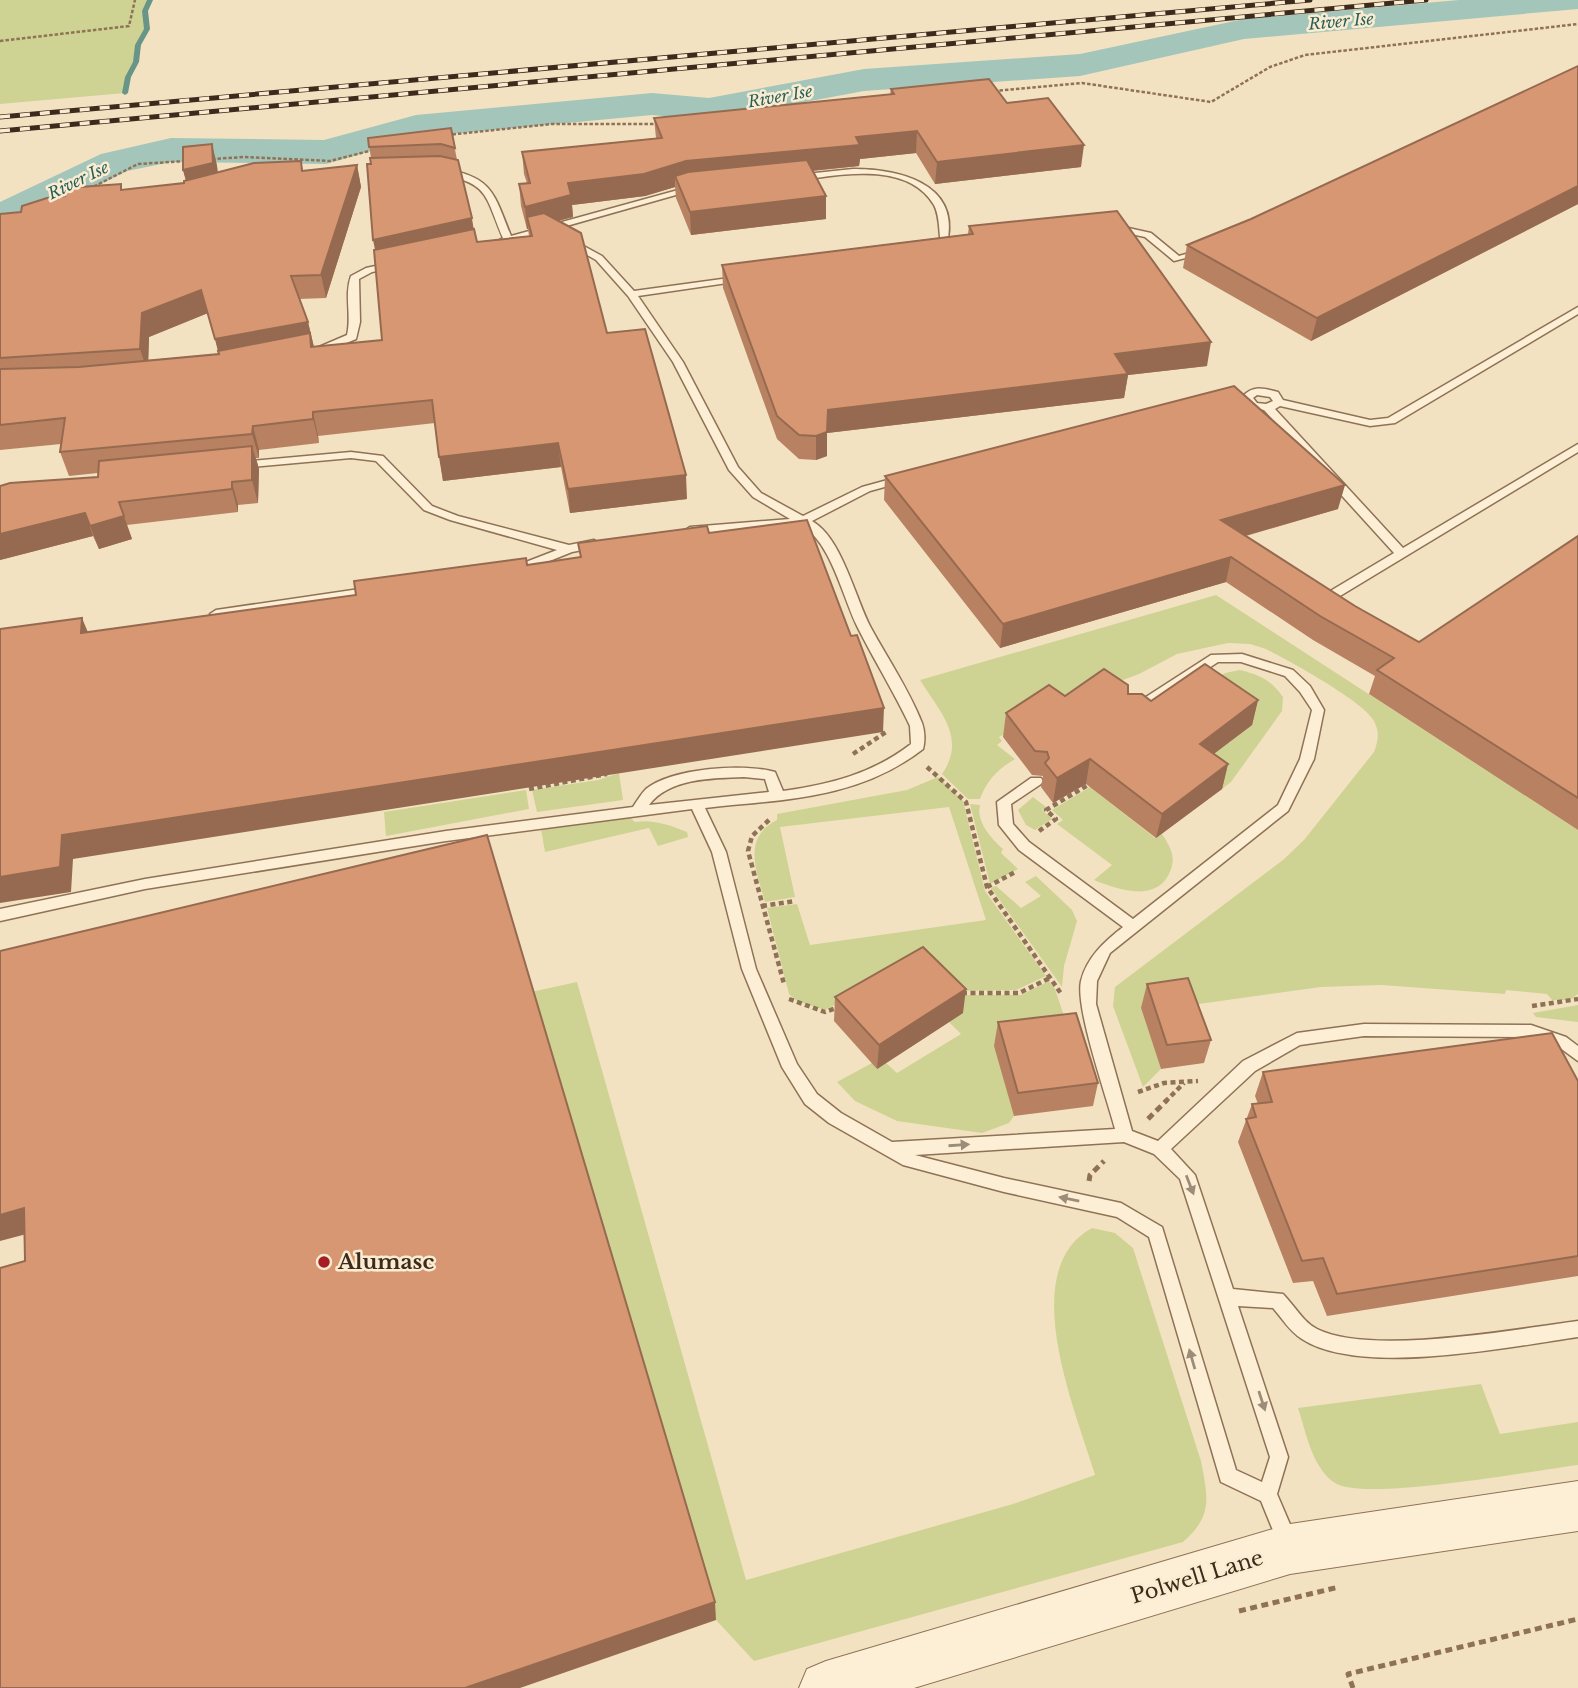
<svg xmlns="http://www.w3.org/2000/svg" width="1578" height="1688" font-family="'Libre Baskerville',serif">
<rect width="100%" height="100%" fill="#f3e2c1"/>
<g fill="#ced393">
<polygon points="0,0 150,0 145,11 147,29 138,45 136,62 128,77 125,93 0,104"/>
<path d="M1216,595L1578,830V994L1570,1000H1552L1547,994L1506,990L1505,994L1381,985L1321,987L1199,1004L1181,1002L1141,1008L1161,1069L1143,1087L1113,1006L1115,987L1283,860L1304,840L1374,752C1378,741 1380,733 1374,721C1363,701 1289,661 1266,649L1250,644L1228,643L1177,654L1139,674L1083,695L999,737L1002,741L997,745L1015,759C998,769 987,780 980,799H968L942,774C967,738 940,712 920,680Z"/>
<path d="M1240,670C1260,675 1271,680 1283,697L1282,711L1231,782L1222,789L1194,769L1200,689L1225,673Z"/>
<polygon points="619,773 623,800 537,812 532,790 598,780"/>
<path d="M938,777L963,801L985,891L1046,976L1016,990L952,991L910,967L825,1010L797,1001L789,994L767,908L797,904L810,945L986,920L949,807L780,827L795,897L765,902C757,872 741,838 777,820V814L907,790Z"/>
<path d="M1090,787L1155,838L1162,834C1171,848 1177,858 1169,874C1155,903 1116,889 1094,880L1112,865L1057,824L1063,820L1052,810Z"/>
<polygon points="526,790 529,809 386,836 384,812"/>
<polygon points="1033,797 1046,807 1042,810 1052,819 1035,830 1026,825 1018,810"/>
<path d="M970,804L980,805C976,822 991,838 1003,849L1001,853L1018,869L990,884Z"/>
<path d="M628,816L635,822C653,819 670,825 687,832L688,837L658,846L649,828L545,852L541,829Z"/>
<polygon points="1036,876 1072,910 1077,921 1064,966 1062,987 991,888 996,886 1021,908 1041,896 1025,882"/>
<polygon points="1049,981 1055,989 1071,1037 1009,1123 982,1133 897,1121 855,1101 837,1082 872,1063 877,1069 886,1063 897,1073 961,1034 949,1022 963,1013 949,995 1021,995"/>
<path d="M577,982L746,1580L1013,1504L1095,1475C1076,1411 1015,1270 1092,1228L1115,1233L1133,1248L1201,1461C1208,1498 1213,1516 1183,1542L754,1661L716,1620L531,992Z"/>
<polygon points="1578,1005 1578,1022 1536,1017 1533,1013"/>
<path d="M1481,1384L1500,1434L1578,1422V1465C1536,1470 1364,1502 1335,1483C1312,1468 1306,1432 1298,1408Z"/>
</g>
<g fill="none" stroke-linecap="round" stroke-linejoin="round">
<polygon fill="#699588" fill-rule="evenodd" points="147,0 153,0 148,11 150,29 141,45 139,62 131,77 128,93 125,95 122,93 125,77 133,62 135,45 144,29 142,11"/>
<polygon fill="#a4c5ba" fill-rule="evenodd" points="1459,0 1578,0 1578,9 1244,39 1080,76 864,91 709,120 652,115 419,137 326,164 171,162 127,171 14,227 0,230 0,202 101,154 171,138 324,140 416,115 652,93 709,98 864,69 1080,54 1244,19"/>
<g stroke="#8f7256" stroke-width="3">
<g id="service">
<path d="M444,169C493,177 494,194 511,236L689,187L697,189L503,244L498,241L503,238C485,196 490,184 441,174L440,172Z"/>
<path d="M853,169C897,169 958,182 948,239L940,237C939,227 939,214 934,205C907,160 838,175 796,181L792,178L796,175Z"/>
<polygon points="1115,225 1151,233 1179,256 1203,249 1208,252 1174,261 1145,237 1112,230 1110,228"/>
<path d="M569,238L602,256L634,291L744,276L746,278L741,281L638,296L683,362L738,467L761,493L803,516L862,487L902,476L908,479L906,481L870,491L812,521C842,538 855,598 871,628C888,659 909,690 922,723C925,731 925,742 923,749C857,800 784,799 705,808L726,852L756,969L797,1064L817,1094L841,1113L892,1142L1115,1129C1107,1098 1075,1008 1081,981C1087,957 1105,941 1123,927L1019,850L999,825L997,802L1031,778H1041L1043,781L1041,784L1011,804L1013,824L1029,842L1133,919L1278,805L1300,759L1312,710L1300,692L1285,676L1241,662H1218L1142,712H1132L1131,709L1132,706L1211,655L1242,654L1293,670L1310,686L1324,710L1314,759L1288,811L1110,953L1097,981L1096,1004L1132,1131L1158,1141L1243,1061L1297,1033L1364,1024L1531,1025L1566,1037L1578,1046V1061L1556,1045L1531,1037L1364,1036L1300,1045L1255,1071L1171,1149L1195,1175L1233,1289L1283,1294C1294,1305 1303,1322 1317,1329C1371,1356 1516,1329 1578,1321V1337C1510,1347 1360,1377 1302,1339C1290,1332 1282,1318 1273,1308L1238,1306L1288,1457L1277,1494L1298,1543L1295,1550L1288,1553L1281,1550L1261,1501L1221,1482L1149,1237L1117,1217L1004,1192L903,1165L829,1123L805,1104L782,1067L742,969L712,852L692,809L446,841L145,889L0,921V909L145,879L446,831L633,807C637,801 641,794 646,789C672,768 744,763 775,772L783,791C831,784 872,774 911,744L910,726C894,692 874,660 857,626C842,595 831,542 801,525L690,535L684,531L690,527L790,519L753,497L729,470L673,362L628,296L596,260L566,243V239ZM744,777L765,779L769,792L649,805C669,778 713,778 744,777ZM1124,1142L1154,1154L1180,1179L1270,1457L1262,1482L1236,1470L1162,1227L1121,1203L1004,1178L915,1155Z"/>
<path d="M394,262L399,265L397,267L372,272L359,279L360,322L356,339L327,351H319V347L347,335C352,316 344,295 351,276L366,268Z"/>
<path d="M1578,307V314L1395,423L1370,426L1280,406L1275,409L1403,548L1578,444V452L1335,599H1327L1325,596L1327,593L1394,553L1264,410L1249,407L1242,397C1253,385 1263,388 1278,392L1283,400L1370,420L1388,418ZM1257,395L1270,397L1273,401L1266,404L1257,403L1253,398Z"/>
<polygon points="351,452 383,456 432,506 458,516 569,545 594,540 600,544 598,547 572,552 517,574 513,573 513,567 557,550 450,520 424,510 376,461 351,458 240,468 234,465 240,462"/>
<polygon points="373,587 379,591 377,594 216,618 210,614 216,610"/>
</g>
</g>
<g stroke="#8f7256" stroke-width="2">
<polygon id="tertiary" points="1578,1481 1578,1531 1290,1574 914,1688 799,1688 807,1669 826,1661 1290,1524"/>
</g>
<g stroke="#8f7256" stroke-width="2.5" stroke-dasharray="3.5 2" stroke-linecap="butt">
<polyline points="0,41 129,26 135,0"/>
<polyline points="994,91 1082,83 1211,102 1270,67 1305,55 1578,24"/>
<polyline points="447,135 552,124 658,124"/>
<polyline points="212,159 244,157 330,161 373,150"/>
<polyline points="89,189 138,164 186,161"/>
</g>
<g stroke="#8f7256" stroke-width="4.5" stroke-dasharray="5 3.5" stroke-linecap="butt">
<polyline points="853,754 886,732"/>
<polyline points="927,767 966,802 987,887 1062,995"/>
<polyline points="529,789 607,774"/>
<polyline points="769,820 752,836 748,851 784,984"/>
<polyline points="1039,831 1056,819 1046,810 1088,785"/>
<polyline points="987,887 1017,871"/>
<polyline points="762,906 795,901"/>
<polyline points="962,993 1019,993 1052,977"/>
<polyline points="789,999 825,1012 839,1007"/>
<polyline points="1532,1006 1578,999"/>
<polyline points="1138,1092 1164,1083 1198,1081"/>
<polyline points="1165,1102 1184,1083"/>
</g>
<g stroke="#8f7256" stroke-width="5" stroke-dasharray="7 4.5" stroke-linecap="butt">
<polyline points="1148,1119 1167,1100"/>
<polyline points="1089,1181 1090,1175 1104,1161"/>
<polyline points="1239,1611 1339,1587"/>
<polyline points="1353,1688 1348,1674 1578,1619"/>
</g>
<use href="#service" fill="#fdefd5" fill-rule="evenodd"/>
<use href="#tertiary" fill="#fdefd5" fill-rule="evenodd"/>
<g stroke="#3d2a1c" stroke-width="5">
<g id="rail">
<polyline points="0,117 1310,0"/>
<polyline points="0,131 1426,0"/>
</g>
</g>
<use href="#rail" stroke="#faecd1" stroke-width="3.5" stroke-dasharray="10" stroke-linecap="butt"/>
</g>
<g fill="#b88262" fill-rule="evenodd">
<polygon points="1578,66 1578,204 1311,341 1183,268 1187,245 1251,219"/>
<path d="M891,89L1007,103L1081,167L935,184L916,153L860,159L859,166L813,171L826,219L691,235L676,198L675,187L645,196L572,205L573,217L558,221L607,333L687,499L570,513L561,467L443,481L435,423L318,436L319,443L259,450V458H256L259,469L258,503L238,505V512L127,525L132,539L99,549L93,536L0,560V486L98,477V473L69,476L60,452L61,444L0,450V214L21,212L122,190L184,183L186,180L183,170L212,144L217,166L218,172L301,161L303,171L357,165L361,187L326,298L299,299L308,322L314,347L382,340L375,250L371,158L368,138L451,128L457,160L477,242L529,236L528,229H527L521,206L519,184L527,183L524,174L522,152L656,138L654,118L890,94ZM208,313L219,354L148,360L149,337Z"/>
<polygon points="969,226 1207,366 1128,375 1124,398 827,433 827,456 816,460 799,459 777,439 723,288 722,265 968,234"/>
<polygon points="885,476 1338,509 1246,536 1355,606 1419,642 1578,536 1578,830 1369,694 1375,676 1313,640 1226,582 1000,648 884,500"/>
<polygon points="1128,694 1151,701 1258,700 1252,725 1213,754 1228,764 1222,789 1156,838 1086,784 1053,803 1041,787 1043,776 1032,775 1003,737 1006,713 1065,696"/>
<polygon points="1147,984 1211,1040 1204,1063 1161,1069 1141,1008"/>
<polygon points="835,997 963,1013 877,1069 834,1021"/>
<polygon points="998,1022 1098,1083 1093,1106 1014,1116 994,1046"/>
<polygon points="1263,1072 1578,1081 1578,1276 1327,1316 1313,1281 1293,1283 1238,1142 1252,1104 1258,1104 1255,1096"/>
</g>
<g fill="#966a50">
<polygon points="917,131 916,153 860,159 859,166 687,183 675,176 675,187 645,196 572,205 573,217 530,228 527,217 528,229 527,229 525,207 568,183 686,161 856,137"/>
<polygon points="212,144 217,166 218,185 189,192 183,170"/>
<polygon points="1084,145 1081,167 935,184 937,162"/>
<polygon points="357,165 361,187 326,298 321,275"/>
<polygon points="1578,186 1578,204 1311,341 1317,318"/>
<polygon points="826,196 826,219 691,235 690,212"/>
<polygon points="472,218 475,241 378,263 373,240"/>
<polygon points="201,290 208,313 149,337 148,373 140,349 142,313"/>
<polygon points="308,322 316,356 221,363 215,339"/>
<polygon points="1211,342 1207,366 1128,375 1124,398 827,433 828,410 1115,354"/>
<polygon points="313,412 318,436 319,443 313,419"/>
<polygon points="253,426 259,450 259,458 252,434"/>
<polygon points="827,432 827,456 816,460 816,436"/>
<polygon points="558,443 561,467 443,481 439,457"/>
<polygon points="252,446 259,469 258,503 252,480"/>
<polygon points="686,475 687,499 570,513 568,489"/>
<polygon points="232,482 238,505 238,512 232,489"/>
<polygon points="1345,485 1338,509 1216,544 1221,520"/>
<polygon points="119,502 132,539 99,549 90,526"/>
<polygon points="85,513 93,536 0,560 0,534"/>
<polygon points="1231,557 1226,582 1000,648 1003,624"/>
<polygon points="82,618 92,642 81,633"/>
<polygon points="1258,700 1252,725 1194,769 1200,744"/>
<polygon points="884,708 883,732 73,859 71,892 0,903 0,877 62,835"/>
<polygon points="1090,759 1086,784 1053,803 1057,778"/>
<polygon points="1228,764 1222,789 1156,838 1162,814"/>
<polygon points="966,989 963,1013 877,1069 879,1045"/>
<polygon points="24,1208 38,1231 0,1241 0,1215"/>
<polygon points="715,1602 716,1620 520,1688 465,1688"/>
</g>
<g fill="#d69772" stroke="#966a50" stroke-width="2">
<polygon points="1578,66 1578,186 1317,318 1187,245 1251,219"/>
<polygon points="989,79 1007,103 1048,98 1084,145 937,162 917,131 856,137 860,145 686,161 644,174 568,183 571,195 525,207 519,184 530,183 522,152 662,138 654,118 894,94 891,89"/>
<polygon points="451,128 455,148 441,144 369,147 368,138"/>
<polygon points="212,144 213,163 183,170 183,147"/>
<polygon points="440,156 458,160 472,218 373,240 367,164 371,164 370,158"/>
<polygon points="807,160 826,196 690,212 675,176 688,172"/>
<polygon points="301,161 302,171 357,165 321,275 291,276 308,322 215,339 201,290 142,313 140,349 0,358 0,214 21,212 22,206 47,198 65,196 66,188 121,184 121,190 184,183 184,181 254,163"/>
<polygon points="1117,211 1211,342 1115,354 1128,374 828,410 827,432 816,436 799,435 777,416 722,265 973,234 969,226"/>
<polygon points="544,213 581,233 607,333 645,329 686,475 568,489 558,443 439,457 432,400 313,412 313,419 253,426 252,434 60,452 65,418 0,425 0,369 79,367 219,354 218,351 310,333 311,347 382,340 374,250 474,229 477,242 532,236 527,217"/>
<polygon points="1234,386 1345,485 1221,520 1355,606 1419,642 1578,536 1578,798 1377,670 1394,658 1320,616 1231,557 1003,624 885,476"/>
<polygon points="252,446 252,480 232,482 232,489 119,502 124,516 90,526 85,513 0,534 0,486 10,483 98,477 99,461"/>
<polygon points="807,520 851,636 857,635 884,708 62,835 60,867 0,877 0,629 82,618 81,633 356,595 354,581 526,558 527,565 581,557 578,543 707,526 709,533"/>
<polygon points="1205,664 1258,700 1200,744 1228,764 1162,814 1090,759 1057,778 1045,763 1049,758 1047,752 1035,751 1006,713 1049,685 1065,696 1104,669 1128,685 1128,694 1142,694 1151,701"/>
<polygon points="487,835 715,1602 465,1688 0,1688 0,1268 25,1261 24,1208 0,1215 0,951"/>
<polygon points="923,947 966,989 879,1045 835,997"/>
<polygon points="1188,978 1211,1040 1167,1045 1147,984"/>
<polygon points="1076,1013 1098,1083 1018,1093 998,1022"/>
<polygon points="1552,1033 1578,1081 1578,1256 1337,1294 1323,1258 1302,1261 1246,1119 1256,1117 1252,1104 1272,1102 1263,1072"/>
</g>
<defs><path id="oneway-solid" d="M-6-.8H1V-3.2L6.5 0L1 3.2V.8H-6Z" transform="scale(1.75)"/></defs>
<g fill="#9d8c78">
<use href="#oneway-solid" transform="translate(959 1145) rotate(-4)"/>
<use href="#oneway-solid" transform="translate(1190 1185) rotate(69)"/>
<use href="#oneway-solid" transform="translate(1069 1199) rotate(-168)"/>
<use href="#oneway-solid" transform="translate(1192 1359) rotate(-106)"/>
<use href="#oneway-solid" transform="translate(1262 1401) rotate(72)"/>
</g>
<circle fill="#a61e25" stroke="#faecd1" stroke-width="2.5" cx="324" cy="1262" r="7"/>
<g text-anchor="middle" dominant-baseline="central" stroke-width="5" stroke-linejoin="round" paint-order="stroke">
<g font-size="16" font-style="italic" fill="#295f59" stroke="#faecd1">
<text transform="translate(1341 21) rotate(-5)">River Ise</text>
<text transform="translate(780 96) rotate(-10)">River Ise</text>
<text transform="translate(78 180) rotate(-26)">River Ise</text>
</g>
<g font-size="21" font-weight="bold" fill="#3d2a1c" stroke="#faecd1" text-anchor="start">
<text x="338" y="1262">Alumasc</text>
</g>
<g font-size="21" fill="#3d2a1c" stroke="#faecd1">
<text transform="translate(1197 1577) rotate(-17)">Polwell Lane</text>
</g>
</g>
</svg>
